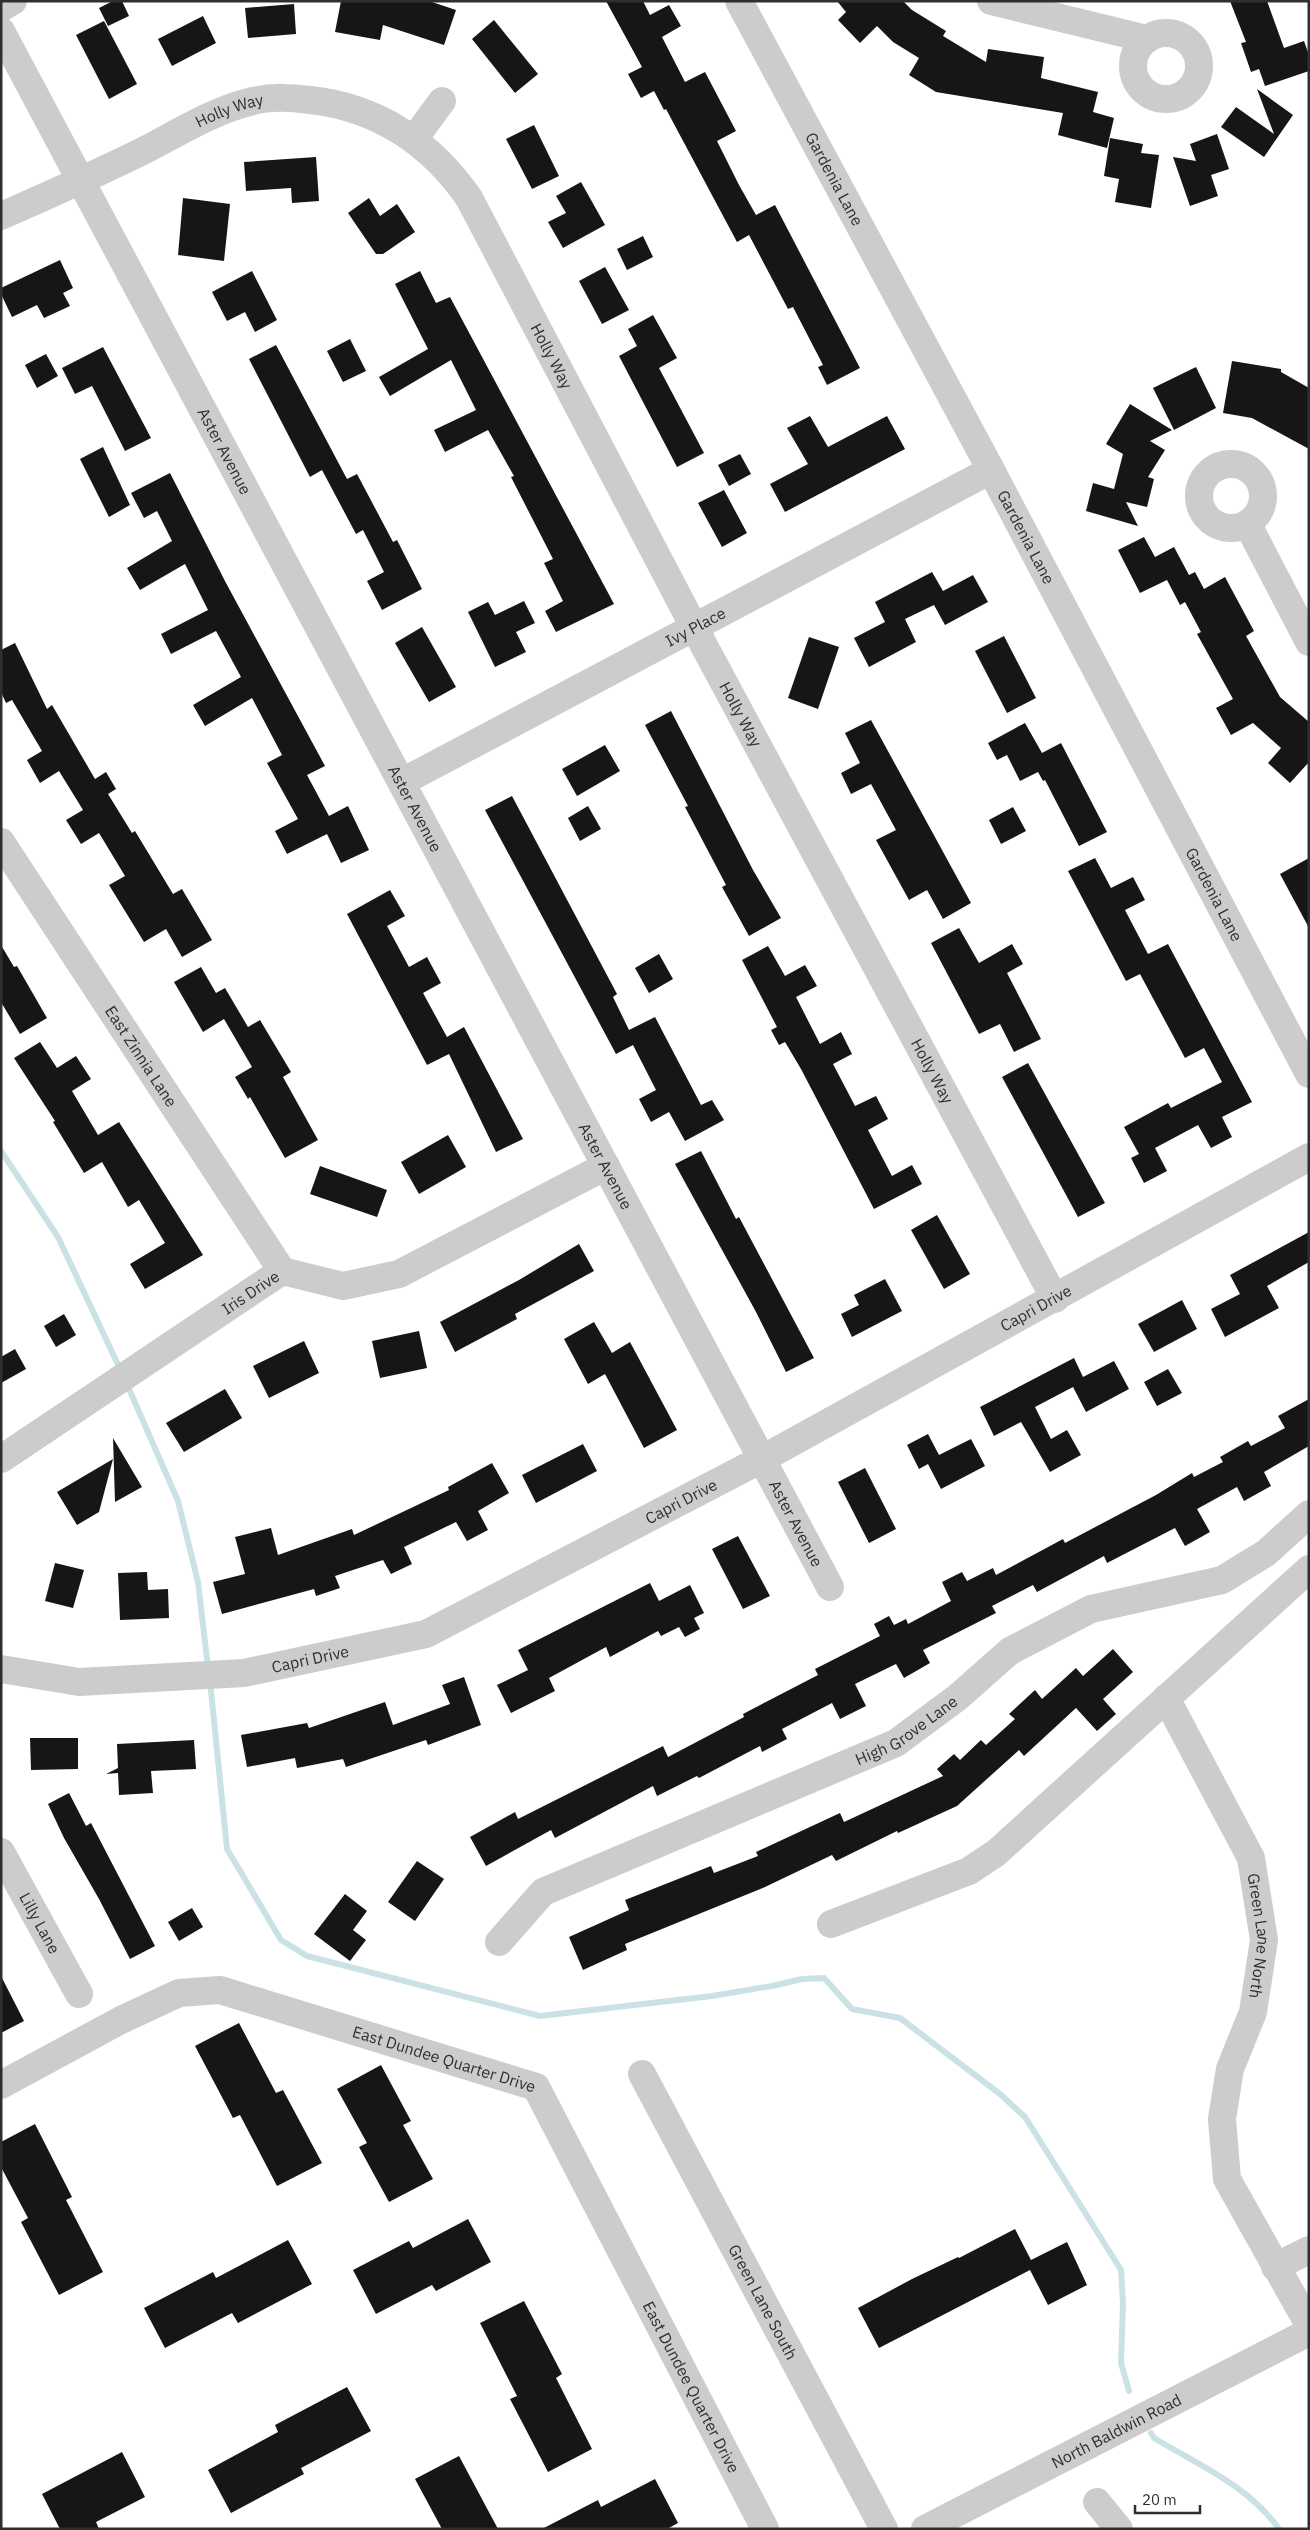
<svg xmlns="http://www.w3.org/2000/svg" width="1310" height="2530" font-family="'IBM Plex Sans',sans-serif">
<rect width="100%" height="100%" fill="#fff"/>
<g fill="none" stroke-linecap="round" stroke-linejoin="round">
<g stroke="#cae2e6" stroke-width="6">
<polyline points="1,1151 58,1237 121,1371"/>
<polyline points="126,1382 178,1501 198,1582 208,1668"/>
<polyline points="210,1681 227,1849 281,1940 307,1956 540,2016 712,1996 772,1986 802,1979 824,1978 852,2009 900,2018 1000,2094 1025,2117 1121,2270 1123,2303 1121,2363 1129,2391"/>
<path d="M1151,2433L1154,2438C1197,2464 1249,2486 1279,2529"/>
</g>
</g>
<g fill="#161616">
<polygon points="113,1 122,1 129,16 108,26 99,8"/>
<polygon points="341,1 429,1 456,10 444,45 383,25 380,40 335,32"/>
<polygon points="606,1 643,1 650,15 669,5 681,26 662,37 685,82 705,72 736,131 717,141 739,185 756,215 775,205 860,368 827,385 818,367 823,365 793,307 788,309 749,235 737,242 666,109 664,110 654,91 641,98 628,74 642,67"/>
<polygon points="837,1 903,1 912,10 946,31 943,36 986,62 988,49 1044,57 1041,78 1098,92 1093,112 1114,118 1107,148 1058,135 1063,113 936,92 909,75 919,58 893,42 877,26 860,43 838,20 846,12"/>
<polygon points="1230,1 1267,1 1284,48 1304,41 1309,55 1309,71 1265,86 1259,69 1251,72 1241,43 1246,42"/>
<polygon points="294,4 296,34 248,38 245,8"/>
<polygon points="203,16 216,43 172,66 158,39"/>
<polygon points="494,20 538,74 515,93 472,39"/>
<polygon points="104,21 137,84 109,99 76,35"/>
<polygon points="1257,89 1293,115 1264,157 1221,127 1236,107 1274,134"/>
<polygon points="534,125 559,176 532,189 506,139"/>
<polygon points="1217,134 1229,169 1211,175 1218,196 1190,206 1173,157 1196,161 1190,144"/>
<polygon points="1110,138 1143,144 1141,153 1159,155 1151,208 1115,202 1119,179 1104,176"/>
<polygon points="316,157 319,201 292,203 291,188 246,191 244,162"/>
<polygon points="581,182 605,225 563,248 548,222 566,213 556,196"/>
<polygon points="183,198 230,204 224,261 178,255"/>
<polygon points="369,198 380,216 397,204 415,232 383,254 376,254 348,213"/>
<polygon points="643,236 653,257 627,270 617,249"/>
<polygon points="60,260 73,288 63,293 70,306 44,318 37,305 12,317 1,294 1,288"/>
<polygon points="605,267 629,310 602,324 579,281"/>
<polygon points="252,271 277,320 255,332 245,312 227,321 212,292"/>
<polygon points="420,271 436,303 450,297 614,604 556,632 545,611 563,601 544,563 553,559 511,477 514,476 488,430 445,452 434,430 476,410 451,360 390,396 379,377 428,349 395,284"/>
<polygon points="653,315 677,358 659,368 704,453 677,467 619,356 637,346 628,329"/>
<polygon points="350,339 366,371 343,382 327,351"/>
<polygon points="276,345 347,479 357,474 393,542 397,540 422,589 382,610 367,581 384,572 363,530 356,534 322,470 310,477 249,359"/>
<polygon points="103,347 151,438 125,451 92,386 75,394 62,368"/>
<polygon points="46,354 58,376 37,388 25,365"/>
<polygon points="1232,361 1281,369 1281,372 1309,388 1309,449 1252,418 1223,413"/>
<polygon points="1196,367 1216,408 1174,430 1153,388"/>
<polygon points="1130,404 1172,430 1150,441 1165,450 1148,477 1154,479 1147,507 1126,502 1138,526 1086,511 1093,483 1114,489 1123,454 1106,444"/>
<polygon points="810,416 828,447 887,416 905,449 785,512 770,484 808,464 787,428"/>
<polygon points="103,447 130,505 109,517 80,459"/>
<polygon points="740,454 751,474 729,486 718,465"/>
<polygon points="170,473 226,583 325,766 307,775 329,816 348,806 369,850 341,863 327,834 287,854 275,831 298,819 267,763 282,755 252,698 205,726 193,705 241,677 216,631 171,654 161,634 208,610 185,564 140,590 127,568 172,541 157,511 144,518 131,493"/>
<polygon points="724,490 747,533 722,547 698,503"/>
<polygon points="1144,537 1155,557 1174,547 1189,575 1195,572 1204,589 1225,577 1254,631 1246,636 1280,697 1309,722 1309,762 1290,783 1268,763 1281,748 1253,723 1231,735 1216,708 1233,699 1197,634 1201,632 1185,602 1180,605 1167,580 1140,593 1118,550"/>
<polygon points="932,572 943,591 973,575 988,602 945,625 934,605 905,619 916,642 869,667 854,638 885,622 875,602"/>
<polygon points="524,601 535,623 516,632 526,652 495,667 468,612 488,602 495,615"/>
<polygon points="422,627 456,687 429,702 395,643"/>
<polygon points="1004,636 1036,698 1007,713 975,651"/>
<polygon points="809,637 839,647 818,709 788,698"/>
<polygon points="15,643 47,709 52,705 95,779 106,772 116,789 108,794 132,833 135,831 173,894 182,889 212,940 182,957 166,929 144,942 109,885 125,876 99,833 81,844 66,820 83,810 59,771 40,783 27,760 42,751 12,700 6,703 1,692 1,650"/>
<polygon points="671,711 753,870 781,918 749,936 722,887 726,885 685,807 688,806 645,725"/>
<polygon points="871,720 971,903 943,919 927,890 909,900 876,840 896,830 871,784 851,794 841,773 860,763 845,733"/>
<polygon points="1025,723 1042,753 1061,743 1107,832 1079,846 1045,780 1043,781 1038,772 1020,781 1007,755 997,760 988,743"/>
<polygon points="605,745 620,771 577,796 562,769"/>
<polygon points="512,796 617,994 613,997 629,1030 655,1017 701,1105 712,1100 724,1120 685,1141 669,1112 651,1122 639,1099 656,1090 633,1045 616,1054 485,810"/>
<polygon points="588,806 601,829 580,841 568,818"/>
<polygon points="1013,807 1026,831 1001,844 989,820"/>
<polygon points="1095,858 1111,888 1133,877 1145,900 1125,910 1148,954 1168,944 1252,1102 1222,1117 1232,1137 1211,1148 1198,1125 1155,1148 1167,1171 1144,1183 1131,1158 1139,1154 1124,1127 1168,1103 1171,1108 1222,1082 1204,1048 1185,1058 1140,974 1126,981 1068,871"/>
<polygon points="1309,858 1309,928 1280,874"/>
<polygon points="390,890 405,916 387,926 409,967 427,957 441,983 423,993 447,1037 464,1027 523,1139 496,1152 449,1054 427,1065 347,914"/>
<polygon points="959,928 979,963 1012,944 1023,964 1007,973 1041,1039 1014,1052 1000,1024 979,1034 931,943"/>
<polygon points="1,945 14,967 17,966 47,1018 20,1034 1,1002"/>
<polygon points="768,946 785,976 805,965 817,986 796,997 820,1044 841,1032 852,1054 833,1064 855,1106 876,1096 888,1119 868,1130 892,1176 912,1165 922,1184 874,1209 801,1069 785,1042 779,1045 771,1030 777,1027 742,960"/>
<polygon points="659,954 673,979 649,993 635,968"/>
<polygon points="201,967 216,993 225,988 248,1027 260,1020 291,1072 283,1077 318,1140 285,1158 250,1097 248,1099 235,1077 252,1067 224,1019 203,1032 174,982"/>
<polygon points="40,1042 57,1068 76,1056 91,1079 72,1091 98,1135 119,1122 203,1255 145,1289 130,1264 165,1243 139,1200 128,1207 102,1162 84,1173 53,1122 55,1121 14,1058"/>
<polygon points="1028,1063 1105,1203 1078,1217 1002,1077"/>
<polygon points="448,1135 466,1167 419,1194 401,1162"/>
<polygon points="701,1151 736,1219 739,1217 814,1358 786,1372 756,1312 675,1164"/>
<polygon points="320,1166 387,1190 377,1217 310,1194"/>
<polygon points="937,1215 970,1274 944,1289 911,1230"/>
<polygon points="1309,1232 1309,1262 1267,1286 1279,1308 1225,1337 1211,1309 1240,1294 1230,1275"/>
<polygon points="579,1244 594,1271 515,1314 517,1319 455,1352 440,1322 519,1280"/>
<polygon points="885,1279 902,1311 852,1337 841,1314 859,1305 854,1295"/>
<polygon points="1182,1300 1197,1329 1154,1352 1138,1324"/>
<polygon points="64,1314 76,1335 56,1347 44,1326"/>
<polygon points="594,1322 612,1353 630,1342 677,1430 644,1448 605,1374 588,1384 564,1339"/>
<polygon points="419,1331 427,1368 380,1378 372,1341"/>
<polygon points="304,1341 319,1373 269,1398 253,1366"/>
<polygon points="15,1349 26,1369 1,1383 1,1357"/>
<polygon points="1074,1358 1083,1377 1114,1361 1129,1389 1086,1412 1073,1387 1035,1407 1051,1439 1067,1430 1081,1455 1050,1472 1021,1422 994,1436 980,1407"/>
<polygon points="1168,1369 1182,1393 1157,1406 1144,1382"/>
<polygon points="225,1389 242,1418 184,1452 166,1423"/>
<polygon points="1309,1399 1309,1446 1264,1472 1271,1486 1244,1501 1237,1487 1197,1509 1210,1532 1185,1546 1175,1528 1107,1563 1104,1556 1037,1592 1033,1585 992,1606 996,1613 923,1650 930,1663 904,1678 896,1664 855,1684 866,1706 840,1719 832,1703 782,1729 787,1739 762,1752 760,1746 699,1778 697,1776 657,1796 653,1786 555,1838 551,1830 486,1866 470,1837 515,1812 518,1819 663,1746 668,1757 744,1717 743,1714 818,1675 815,1669 880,1636 874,1624 889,1616 894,1625 906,1619 908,1624 951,1601 942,1582 962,1572 967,1581 993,1568 996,1575 1063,1539 1065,1543 1156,1495 1192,1473 1194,1477 1223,1462 1220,1457 1248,1441 1251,1446 1285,1428 1278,1416"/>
<polygon points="928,1434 939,1455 971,1439 985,1466 941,1489 928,1464 919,1469 907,1445"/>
<polygon points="113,1438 142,1487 115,1502"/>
<polygon points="583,1444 597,1471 536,1503 522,1475"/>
<polygon points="113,1459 99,1512 77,1525 57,1492"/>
<polygon points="492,1463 509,1493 478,1511 488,1530 467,1541 456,1522 404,1547 412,1564 391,1574 383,1560 335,1576 340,1588 316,1596 314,1589 222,1614 213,1582 245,1574 235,1537 271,1528 278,1555 352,1529 354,1535 449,1490 448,1487"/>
<polygon points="865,1468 896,1529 869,1543 838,1482"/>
<polygon points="738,1536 770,1596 743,1609 712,1549"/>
<polygon points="55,1563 84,1570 73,1608 45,1601"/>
<polygon points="147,1572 148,1590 168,1589 169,1618 120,1620 118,1573"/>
<polygon points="650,1583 659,1601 690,1585 704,1613 694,1618 700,1629 685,1637 679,1627 661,1636 658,1631 610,1657 606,1647 549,1678 555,1691 511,1713 497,1685 528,1670 518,1650"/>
<polygon points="1113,1649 1133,1672 1103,1699 1116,1714 1097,1731 1076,1708 1024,1756 1019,1750 957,1806 898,1833 897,1831 836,1861 832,1855 765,1887 625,1944 627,1950 583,1970 569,1937 629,1910 625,1900 711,1866 714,1873 758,1856 756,1852 840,1813 844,1822 943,1776 937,1769 954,1754 960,1760 981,1740 986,1745 1015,1719 1009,1714 1035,1690 1042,1699 1076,1668 1083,1676"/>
<polygon points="464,1677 481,1725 428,1745 426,1740 346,1767 343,1759 297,1768 295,1758 247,1767 241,1735 307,1723 309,1728 385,1702 393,1725 450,1704 442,1685"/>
<polygon points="30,1738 78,1738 78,1769 31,1770"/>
<polygon points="194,1740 196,1769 151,1771 153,1793 119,1795 118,1773 106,1774 118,1768 117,1744"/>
<polygon points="69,1793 86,1826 91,1823 155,1946 130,1959 99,1899 64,1838 48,1804"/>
<polygon points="417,1861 444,1879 415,1921 388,1902"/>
<polygon points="345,1894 367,1911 353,1930 366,1940 350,1961 314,1934"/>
<polygon points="192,1908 203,1927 179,1941 168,1922"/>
<polygon points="1,1976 24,2021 1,2033"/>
<polygon points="239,2023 276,2093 283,2090 322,2163 277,2186 240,2115 233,2118 195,2046"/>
<polygon points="381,2065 411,2121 403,2125 433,2179 389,2202 359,2147 367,2143 337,2089"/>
<polygon points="35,2124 72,2197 66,2200 103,2272 59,2295 21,2222 28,2218 1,2167 1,2142"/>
<polygon points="468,2219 491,2262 436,2291 432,2285 376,2314 353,2270 409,2241 413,2248"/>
<polygon points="1015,2229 1031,2260 1067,2242 1087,2285 1048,2305 1030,2270 879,2348 858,2308 912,2279 958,2257 959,2258"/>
<polygon points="288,2240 312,2284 238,2323 232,2313 165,2348 144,2308 213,2272 216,2278"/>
<polygon points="524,2301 562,2374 556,2378 592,2449 548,2472 510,2399 517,2396 480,2323"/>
<polygon points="347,2387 371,2431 301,2468 304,2474 231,2513 208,2470 278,2432 275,2425"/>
<polygon points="122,2452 145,2497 96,2522 99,2529 60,2529 42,2494"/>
<polygon points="459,2456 498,2529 442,2529 415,2479"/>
<polygon points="655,2479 678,2523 667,2529 542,2529 598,2500 601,2507"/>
</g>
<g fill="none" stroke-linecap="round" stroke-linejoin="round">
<g stroke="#ccc" stroke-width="28">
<path id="s1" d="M739,1L991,470L1309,1074"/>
<polyline points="991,1 1147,39"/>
<polyline points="1,8 13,1"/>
<path id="s2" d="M1,31L830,1587"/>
<circle cx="1166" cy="66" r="33"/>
<polyline points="414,139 442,101"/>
<path id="s3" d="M1,216C49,195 96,174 143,151C178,133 214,110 253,101C272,96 292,98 310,100C377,107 431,143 469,198L694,627L1055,1299"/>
<circle cx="1231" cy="496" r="32"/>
<polyline points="1248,525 1309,642"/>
<path id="s4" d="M402,782L991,470"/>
<path id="s5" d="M1,842L282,1271"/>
<path id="s6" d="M1,1459L282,1271L343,1286L399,1274L606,1166"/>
<path id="s7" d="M1,1669L79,1682L244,1673L426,1634L762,1459L1309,1157"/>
<path id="s8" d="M1166,1698L1251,1858L1264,1940L1253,2012L1230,2069L1228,2081L1222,2119L1227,2179L1309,2325"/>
<path id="s9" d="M1,1852L79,1994"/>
<polyline points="831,1924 969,1871 996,1853 1309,1569"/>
<path id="s10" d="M499,1942L543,1892L896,1743L958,1697L1010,1651L1091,1609L1222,1580L1266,1553L1309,1514"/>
<path id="s11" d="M642,2074L884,2529"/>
<path id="s12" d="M1,2085L121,2020L179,1993L220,1990L536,2087L765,2529"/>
<polyline points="1275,2267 1309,2250"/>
<polyline points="1097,2502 1119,2529"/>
<path id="s13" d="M925,2529L1309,2332"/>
</g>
</g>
<g text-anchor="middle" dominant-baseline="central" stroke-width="5" stroke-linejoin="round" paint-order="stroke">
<g font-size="16" fill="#2f2f2f" stroke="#fff">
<text stroke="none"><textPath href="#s3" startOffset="252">Holly Way</textPath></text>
<text stroke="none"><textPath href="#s1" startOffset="202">Gardenia Lane</textPath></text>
<text stroke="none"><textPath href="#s3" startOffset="706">Holly Way</textPath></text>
<text stroke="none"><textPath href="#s2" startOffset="476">Aster Avenue</textPath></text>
<text stroke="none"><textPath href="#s1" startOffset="608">Gardenia Lane</textPath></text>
<text stroke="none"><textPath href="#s4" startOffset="332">Ivy Place</textPath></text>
<text stroke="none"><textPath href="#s3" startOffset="1111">Holly Way</textPath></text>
<text stroke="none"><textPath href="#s2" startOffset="881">Aster Avenue</textPath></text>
<text stroke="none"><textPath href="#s1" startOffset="1012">Gardenia Lane</textPath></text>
<text stroke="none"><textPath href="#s5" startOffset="256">East Zinnia Lane</textPath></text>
<text stroke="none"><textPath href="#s3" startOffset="1516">Holly Way</textPath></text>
<text stroke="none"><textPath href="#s2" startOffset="1286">Aster Avenue</textPath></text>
<text stroke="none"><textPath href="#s6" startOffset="300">Iris Drive</textPath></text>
<text stroke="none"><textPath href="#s7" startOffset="1122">Capri Drive</textPath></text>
<text stroke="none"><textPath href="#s7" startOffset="718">Capri Drive</textPath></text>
<text stroke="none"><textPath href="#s2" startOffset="1691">Aster Avenue</textPath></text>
<text stroke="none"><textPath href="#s7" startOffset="312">Capri Drive</textPath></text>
<text stroke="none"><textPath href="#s10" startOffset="465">High Grove Lane</textPath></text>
<text stroke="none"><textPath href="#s9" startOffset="81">Lilly Lane</textPath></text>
<text stroke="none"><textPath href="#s8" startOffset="260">Green Lane North</textPath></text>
<text stroke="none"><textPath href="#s12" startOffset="476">East Dundee Quarter Drive</textPath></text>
<text stroke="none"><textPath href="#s11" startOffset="258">Green Lane South</textPath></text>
<text stroke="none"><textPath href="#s12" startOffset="910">East Dundee Quarter Drive</textPath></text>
<text stroke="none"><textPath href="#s13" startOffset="215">North Baldwin Road</textPath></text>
</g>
</g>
<rect width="1310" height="2530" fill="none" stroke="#2f2f2f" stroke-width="5"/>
<path d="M1135 2505v8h65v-8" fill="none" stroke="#2f2f2f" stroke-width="2.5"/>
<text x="1142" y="2505" font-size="15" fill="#2f2f2f" stroke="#ffffff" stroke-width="4" paint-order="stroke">20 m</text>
</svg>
